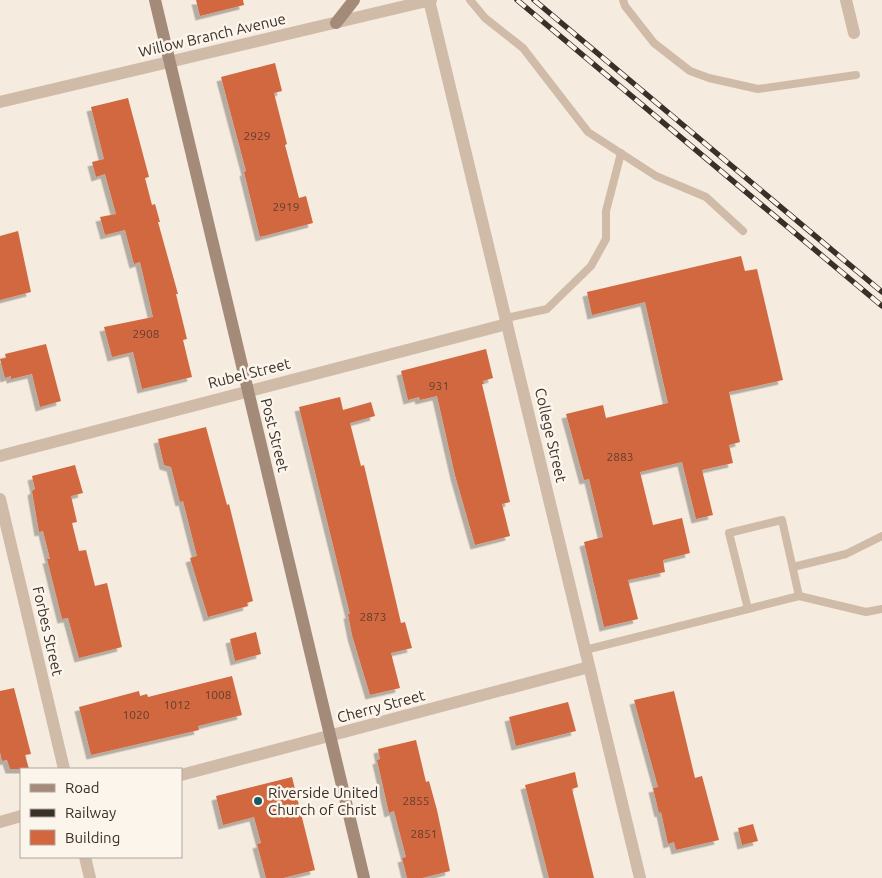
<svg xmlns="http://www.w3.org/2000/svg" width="882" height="878" font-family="Ubuntu,sans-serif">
<defs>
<filter id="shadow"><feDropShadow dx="-4.5" dy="4.5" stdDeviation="0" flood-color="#0004"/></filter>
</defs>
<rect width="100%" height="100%" fill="#f5ebde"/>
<g fill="#d2673f" filter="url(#shadow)">
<polygon points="196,0 243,0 244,5 200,16"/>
<polygon points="275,63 282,91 274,93 287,144 285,145 299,198 306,196 313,223 260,237 244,172 246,171 221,77"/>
<polygon points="128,98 149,177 145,178 152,205 155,204 160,222 158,222 178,294 176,294 187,339 183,340 192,377 142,389 133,352 112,357 104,327 153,317 140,262 134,264 125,230 105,235 100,217 116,214 105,174 96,177 92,162 104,159 91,107"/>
<polygon points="18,231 31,292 0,300 0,236"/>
<polygon points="741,256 745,271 757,269 783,380 729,392 740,442 729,445 733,463 702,470 713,515 696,519 682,462 640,472 653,525 682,518 690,553 663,560 665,572 628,580 638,619 604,627 584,542 603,537 589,479 584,480 566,414 603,405 606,418 668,403 645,302 592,315 587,292"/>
<polygon points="46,344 61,401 40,407 32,374 11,379 11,376 5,378 0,359 6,358 5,354"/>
<polygon points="486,349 493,378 483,381 484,384 482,384 510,502 502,504 510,536 475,545 455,475 437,396 420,400 419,397 408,400 401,371"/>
<polygon points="340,397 343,410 371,402 375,416 350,423 361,466 364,465 401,623 405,622 412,648 391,653 400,688 370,695 352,635 348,614 350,614 299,407"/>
<polygon points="206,427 227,505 229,504 253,601 247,603 248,606 208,617 190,558 197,556 183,501 180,502 171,467 164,465 158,439"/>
<polygon points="75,465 83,493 71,496 77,522 72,523 79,551 86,550 95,586 107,583 122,647 79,658 68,618 62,619 47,559 50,559 43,531 39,532 32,491 35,489 32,476"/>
<polygon points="256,632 261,654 235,661 230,639"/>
<polygon points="232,676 242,715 198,726 199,730 91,755 79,707 139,691 140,696 147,694 148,697"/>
<polygon points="14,688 31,754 25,755 29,769 10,769 7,760 2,761 0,752 0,691"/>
<polygon points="674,691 695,778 702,776 719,840 676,850 674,842 668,844 661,812 659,813 653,788 658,787 634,700"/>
<polygon points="568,702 576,731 516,746 509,717"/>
<polygon points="416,740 426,782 429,781 437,810 450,871 422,878 407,878 402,858 406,857 394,811 389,813 377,760 380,759 378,749"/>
<polygon points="575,772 578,787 572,789 594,878 549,878 525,785"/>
<polygon points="292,777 315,870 283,878 266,878 257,844 261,843 254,817 223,825 216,796"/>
<polygon points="753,824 758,841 742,845 738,828"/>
</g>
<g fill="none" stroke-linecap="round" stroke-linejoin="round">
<g stroke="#cfbba8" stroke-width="8">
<polyline points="470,0 485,18 523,48 588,132 656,176 706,197 743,231"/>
<polyline points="623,0 625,6 654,43 690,71 709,78 758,89 856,75"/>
<polyline points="506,318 547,309 591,266 606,239 606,211 621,153"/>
<polyline points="793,567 846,554 882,536"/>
<polyline points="748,609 799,596 866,612 882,609"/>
<polyline points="585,650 748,609 729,533 782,520 799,596"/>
</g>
<g stroke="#cfbba8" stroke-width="12">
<polyline points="429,0 640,878"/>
<polyline points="846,0 854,33"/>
<polyline points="0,102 431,0"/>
<polyline points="0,456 507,324"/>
<polyline points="0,499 64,769"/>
<polyline points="181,775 589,667"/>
<polyline points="0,822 21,816"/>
<polyline points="85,857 90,878"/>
</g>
<g stroke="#a38a79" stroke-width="12">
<polyline points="155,0 364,878"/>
<polyline points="336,23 354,0"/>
</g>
<g stroke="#3b2f29" stroke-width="5.5">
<g id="rail">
<polyline points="517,0 882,306"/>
<polyline points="534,0 882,292"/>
</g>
</g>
<use href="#rail" stroke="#fcf5eb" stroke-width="4" stroke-dasharray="11" stroke-linecap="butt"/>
</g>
<circle fill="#195b62" stroke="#fcf5eb" stroke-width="2" cx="258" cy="801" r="5"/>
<g text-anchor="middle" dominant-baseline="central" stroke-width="5" stroke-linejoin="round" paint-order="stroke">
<g font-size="12" fill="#613d2e">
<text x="257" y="135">2929</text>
<text x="286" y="206">2919</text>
<text x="146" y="333">2908</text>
<text x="439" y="385">931</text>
<text x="620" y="456">2883</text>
<text x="373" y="616">2873</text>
<text x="218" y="694">1008</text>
<text x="177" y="704">1012</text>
<text x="136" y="714">1020</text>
<text x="416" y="800">2855</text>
<text x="424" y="833">2851</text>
</g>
<g font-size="15" fill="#3b2f29" stroke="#fcf5eb">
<text transform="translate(212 35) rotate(-13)">Willow Branch Avenue</text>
<text transform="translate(249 373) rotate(-14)">Rubel Street</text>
<text transform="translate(275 435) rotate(76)">Post Street</text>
<text transform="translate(551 435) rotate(77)">College Street</text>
<text transform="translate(48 631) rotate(77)">Forbes Street</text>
<text transform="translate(381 706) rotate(-15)">Cherry Street</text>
</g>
<g font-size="15" fill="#3b2f29" stroke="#fcf5eb" text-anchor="start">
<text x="268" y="792">Riverside United<tspan x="268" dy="17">Church of Christ</tspan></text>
</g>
</g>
<rect x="20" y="768" width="162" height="90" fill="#fcf5eb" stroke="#afa69d"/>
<rect x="30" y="784" width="25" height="8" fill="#a38a79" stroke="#afa69d"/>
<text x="65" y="793" font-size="15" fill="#3b2f29">Road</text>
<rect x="30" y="809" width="25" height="8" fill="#3b2f29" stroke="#afa69d"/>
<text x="65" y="818" font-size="15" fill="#3b2f29">Railway</text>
<rect x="30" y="830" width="25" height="15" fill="#d2673f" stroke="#afa69d"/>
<text x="65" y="843" font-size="15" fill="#3b2f29">Building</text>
</svg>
